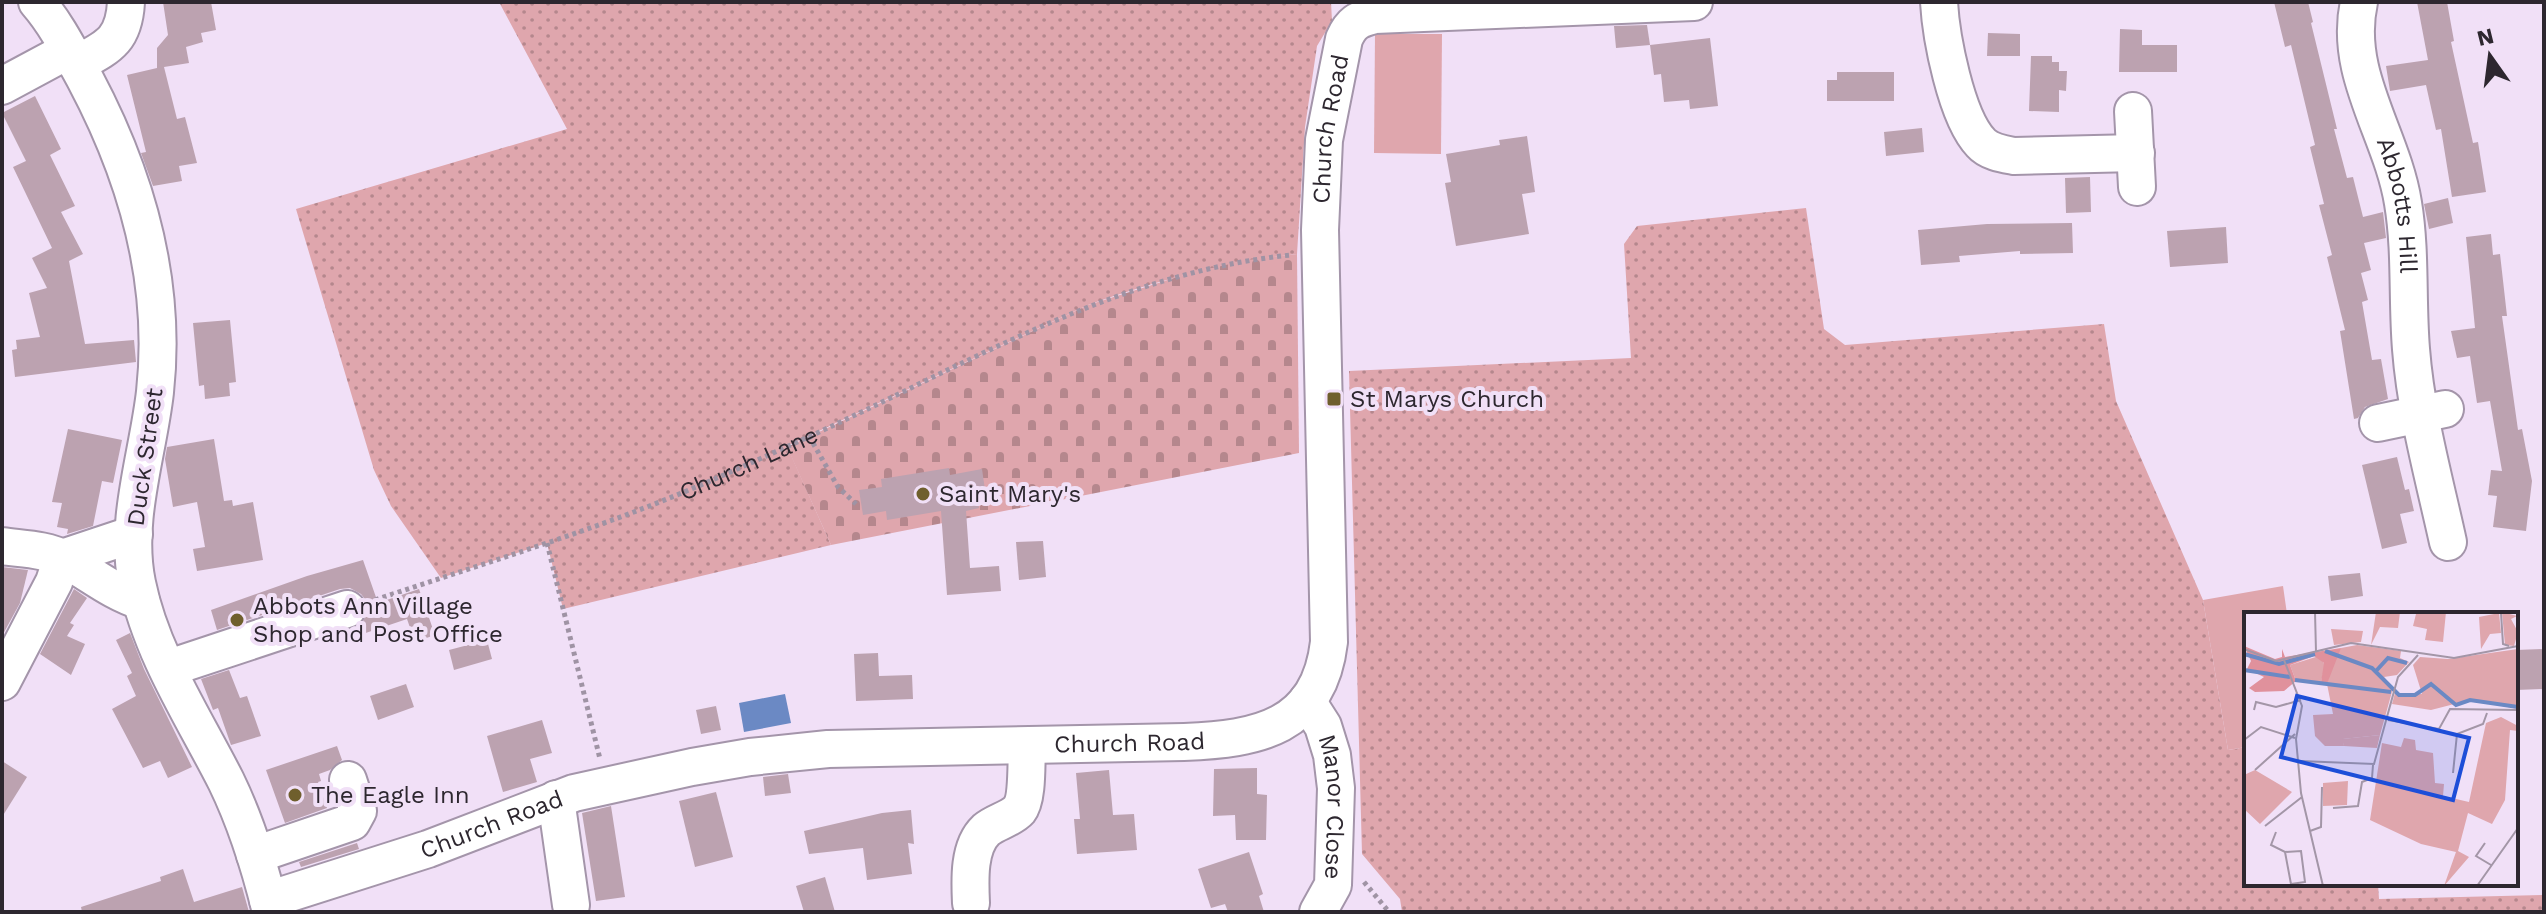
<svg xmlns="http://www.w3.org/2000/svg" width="2546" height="914" font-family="'Work Sans',sans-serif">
<defs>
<pattern id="grass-dots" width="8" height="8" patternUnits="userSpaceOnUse" patternTransform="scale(2)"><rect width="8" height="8" fill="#dfa6ad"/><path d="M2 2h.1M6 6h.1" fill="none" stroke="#b5878d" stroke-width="1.8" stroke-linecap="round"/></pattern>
<pattern id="cemetery-stones" width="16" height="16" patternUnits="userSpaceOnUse" patternTransform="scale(2)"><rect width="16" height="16" fill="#dfa6ad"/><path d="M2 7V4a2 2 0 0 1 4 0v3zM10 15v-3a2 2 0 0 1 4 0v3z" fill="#b5878d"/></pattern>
</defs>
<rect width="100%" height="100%" fill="#f1e0f7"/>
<g fill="url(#grass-dots)">
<path d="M499,2H1331L1332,21L1317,46L1305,127L1297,254C1226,262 1155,281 1088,305L787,446L831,545L563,609L547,543L441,578L391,506L374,470L296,209L567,129Z"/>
<polygon points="1806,208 1824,329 1845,345 2104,324 2116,401 2203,600 2228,750 2246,747 2246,884 2378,884 2379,899 2544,895 2544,912 1402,912 1400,899 1362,854 1349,371 1631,358 1624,244 1637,226"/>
</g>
<polygon fill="url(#cemetery-stones)" points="1297,254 1299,453 831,545 787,447 1088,305 1190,273 1248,260"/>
<g fill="#dfa6ad">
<polygon points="1375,34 1442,34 1441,154 1374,153"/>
<polygon points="2283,586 2287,614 2246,614 2246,747 2228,750 2203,600"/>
</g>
<polygon fill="#6b89c4" points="785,694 791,723 744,732 739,703"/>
<g fill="#bca2b0">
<polygon points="163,2 211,2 216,30 201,33 203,42 186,47 189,63 164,67 177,119 185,117 197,163 179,166 182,181 153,186 141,153 146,152 127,75 157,68 157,48 168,35"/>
<polygon points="2274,2 2308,2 2313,22 2311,23 2337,129 2334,129 2347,178 2353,177 2363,217 2383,212 2386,238 2364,243 2371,270 2361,273 2368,300 2362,302 2372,360 2381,359 2388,399 2365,407 2358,418 2354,419 2340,331 2345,330 2327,257 2332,255 2319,205 2324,204 2310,147 2315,145 2291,45 2285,47"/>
<polygon points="2417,2 2447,2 2454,41 2451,42 2473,143 2478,142 2486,192 2452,197 2441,129 2436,130 2426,85 2390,91 2386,66 2428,60"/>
<polygon points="1647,25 1650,45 1616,48 1614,26"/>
<polygon points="2120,29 2142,30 2142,45 2177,45 2177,72 2119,72"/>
<polygon points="1988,33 2020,34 2020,56 1987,56"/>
<polygon points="1710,38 1718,106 1690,109 1689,100 1664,102 1661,74 1654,75 1650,45"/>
<polygon points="2031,56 2052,56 2052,62 2059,62 2059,71 2067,71 2066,91 2059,90 2059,112 2029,111"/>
<polygon points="1837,72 1894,72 1894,101 1827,101 1827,80 1837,80"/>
<polygon points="35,96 61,149 50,155 75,206 61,212 83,254 69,261 85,344 134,340 136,362 15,377 12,350 17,349 16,340 40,337 29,293 47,288 32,258 52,248 13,167 26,161 2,113"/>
<polygon points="1922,128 1924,152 1886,156 1884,132"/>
<polygon points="1527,136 1535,192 1522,194 1529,234 1456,246 1445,183 1451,182 1446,154 1500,145 1499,140"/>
<polygon points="2090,177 2091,212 2066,213 2065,178"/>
<polygon points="2448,198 2453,223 2429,229 2424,204"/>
<polygon points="2072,223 2073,253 2020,254 2020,251 1959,256 1960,262 1921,265 1918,230 1987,224"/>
<polygon points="2226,227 2228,263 2170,267 2167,231"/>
<polygon points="2491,234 2493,255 2500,254 2507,316 2502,316 2518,430 2522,429 2532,481 2526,531 2493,527 2497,496 2488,495 2491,470 2502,471 2490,401 2477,403 2470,356 2457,358 2451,331 2475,328 2466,237"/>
<polygon points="230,320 236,382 229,383 230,396 205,399 204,385 199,386 193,323"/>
<polygon points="68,429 122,440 113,483 102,481 93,526 67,534 68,529 57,527 62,503 52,502"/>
<polygon points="214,439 224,501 232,500 233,506 253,502 263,560 197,571 193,549 205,547 197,502 173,507 165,459 167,447"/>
<polygon points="2397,457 2405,490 2409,489 2414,511 2400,514 2407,543 2382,549 2362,465"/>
<polygon points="949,468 950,475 982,469 986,497 977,498 979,508 966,511 970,568 999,566 1001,591 947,595 941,511 887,520 886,511 863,515 859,490 882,487 881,479"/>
<polygon points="1043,541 1046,577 1019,580 1016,542"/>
<polygon points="363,560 378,603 419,589 435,635 415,642 407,619 342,641 340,633 362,623 368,612 367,602 361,594 350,588 340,589 217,630 211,610 307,576"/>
<polygon points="2,567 28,570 20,603 2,636"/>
<polygon points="2360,573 2363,596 2331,601 2328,576"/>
<polygon points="74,589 87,598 70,623 74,625 67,636 85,644 71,675 40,654"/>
<polygon points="130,633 144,669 192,767 168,778 160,761 143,768 112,709 136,696 127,676 132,673 116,640"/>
<polygon points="487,640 492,659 454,670 449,650"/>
<polygon points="2544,649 2544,689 2516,690 2516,650"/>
<polygon points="878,653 879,676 912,675 913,699 856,701 854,654"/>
<polygon points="229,670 240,698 247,696 261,736 231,745 218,708 213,710 201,679"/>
<polygon points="406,684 414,707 378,720 370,696"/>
<polygon points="716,706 721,730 701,734 696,710"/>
<polygon points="542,720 552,753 530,759 537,782 503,792 487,736"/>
<polygon points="337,746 342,760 330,770 319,774 321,781 318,782 327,808 285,823 266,770"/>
<polygon points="2,761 27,777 2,817"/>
<polygon points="1257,768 1257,794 1267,795 1266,840 1236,840 1235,815 1213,816 1214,769"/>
<polygon points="1109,770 1113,815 1134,814 1137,850 1077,854 1074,819 1080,819 1076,773"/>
<polygon points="788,774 791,793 765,796 763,777"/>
<polygon points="716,792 733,857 695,867 679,801"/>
<polygon points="611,806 625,897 596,901 582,813"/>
<polygon points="911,810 914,844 908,843 912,874 867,880 863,848 809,854 804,831 882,813"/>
<polygon points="357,843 359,849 301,867 299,862"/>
<polygon points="1249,852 1263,894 1259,896 1264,912 1228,912 1225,904 1211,908 1198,869"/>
<polygon points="183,869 194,902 242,887 249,912 82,912 81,907 161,881 160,877"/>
<polygon points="825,877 835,912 804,912 796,886"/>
</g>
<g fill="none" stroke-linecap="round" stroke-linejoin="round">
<g stroke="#a495aa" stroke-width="40">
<g id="minor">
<path d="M37,2C57,25 70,52 85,79C136,175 167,282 155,392C148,454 124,521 137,583C151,653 194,718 226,781C246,822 260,867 271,912"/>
<path d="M1939,2C1941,37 1956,117 1981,143C1989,152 2003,154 2014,156L2136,153"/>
<path id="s2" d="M2359,2C2343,74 2392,134 2403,203C2411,251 2407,300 2411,349C2416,414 2434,478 2448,542"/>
<path d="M77,64C108,47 124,41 126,2"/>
<polyline points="2,86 69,50"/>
<polyline points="2133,111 2137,187"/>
<polyline points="2378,423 2445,409"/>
<path d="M2,546C22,549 46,549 64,559C90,573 112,592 141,601"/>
<polyline points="169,668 347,609"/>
<polyline points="2,682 54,582 62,558 134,534"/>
<path id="s3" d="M1307,701L1323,726L1332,755L1336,788L1333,885L1318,912"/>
<polyline points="556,799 571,905"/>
<polyline points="255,855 352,822 358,811 348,780"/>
<path id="s4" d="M268,900L428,849L574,793L692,767L750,757L828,749L1184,742C1258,739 1319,728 1329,642L1320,230L1324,140L1344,39C1351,23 1358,19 1375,15L1694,2"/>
<path d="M971,903C970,881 968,847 986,830C995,822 1011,819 1019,810C1028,799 1026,761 1027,747"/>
</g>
</g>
<g stroke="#9f93a4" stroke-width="5" stroke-dasharray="4 4" stroke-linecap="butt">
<polyline points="809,436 838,487 856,504"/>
<polyline points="547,543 600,759"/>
<path id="s1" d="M375,600C463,570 553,543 639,510C692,490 744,466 795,443C956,371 1112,273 1291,255"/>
<polyline points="1364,882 1389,912"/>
</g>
<use href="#minor" stroke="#fff" stroke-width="36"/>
</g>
<g fill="#6f5f2d" stroke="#f1e0f7" stroke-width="3">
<rect x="1326" y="391" width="16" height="16" rx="4"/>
<circle cx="923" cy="494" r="8"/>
<circle cx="237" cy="620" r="8"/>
<circle cx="295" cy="795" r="8"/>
</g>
<g text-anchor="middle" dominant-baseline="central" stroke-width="8" stroke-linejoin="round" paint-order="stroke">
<g font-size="24" fill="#2d272f" stroke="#f1e0f7">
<text stroke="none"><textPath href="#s4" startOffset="1650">Church Road</textPath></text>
<text stroke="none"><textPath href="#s2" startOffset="210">Abbotts Hill</textPath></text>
<text transform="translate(145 457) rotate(-82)">Duck Street</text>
<text stroke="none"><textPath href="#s1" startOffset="398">Church Lane</textPath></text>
<text stroke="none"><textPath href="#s4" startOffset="884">Church Road</textPath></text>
<text stroke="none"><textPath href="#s3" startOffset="112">Manor Close</textPath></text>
<text stroke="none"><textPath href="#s4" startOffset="236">Church Road</textPath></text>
</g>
<g font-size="24" fill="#2d272f" stroke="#f1e0f7" text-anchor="start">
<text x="1350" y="399">St Marys Church</text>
<text x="939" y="494">Saint Mary's</text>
<text x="253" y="606">Abbots Ann Village<tspan x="253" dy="28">Shop and Post Office</tspan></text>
<text x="311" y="795">The Eagle Inn</text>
</g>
</g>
<g transform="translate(2244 612)">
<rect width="274" height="274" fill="#f1e0f7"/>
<path d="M132,0H156L154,16L136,15L127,33ZM167,0H202L199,30L181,28L183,17L169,14L172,2ZM258,0L273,4L267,7L274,20L270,34L261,33ZM255,1L257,21L246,22L237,37L235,5ZM87,17L119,19L117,30L90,33ZM113,33L157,39L156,46L165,50L153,63L140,65L149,76L136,123L99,127L100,134H81L71,124L69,103L89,102L83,72L90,44L97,36ZM274,37V97L226,88L187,98L148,92L151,81L178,82L169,53L176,45L204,47ZM75,44L81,53L77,70L52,69L46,53ZM257,105L274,114V119L266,118L261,188L248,212L224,201L214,239L225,245L200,274L212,240L177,232L126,208L138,131L157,135L160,126L171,128L172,138L189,141L191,171L200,172L199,184L225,190L242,111ZM11,158L48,180L16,212L0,197V163ZM104,169L103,193L79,194V171Z" fill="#dfa6ad"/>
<path d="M0,34L31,47L38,45V37L41,45L97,36L83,72L77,70L80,51L70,44L46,53L52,69L40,79L11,80L5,76L20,65L3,57L7,49Z" fill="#e0919c"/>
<path d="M136,123L133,136L100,134L98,127Z" fill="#dfa6ad"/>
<path fill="none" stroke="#6b89c4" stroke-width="4" d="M81,39L128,56L155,83H171L187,72L212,93L226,88L274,95M0,42L35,52L71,42M0,58L46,65M132,59L144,46L163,51M51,68L147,80"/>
<path fill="none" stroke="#a396a7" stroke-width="2" d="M71,0L72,40M257,1L259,32L265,34M0,37L32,49L107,31L210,46L274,34M40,48L58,94L52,127L57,181L79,274M10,98L12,90L32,95L57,88M144,108L195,117L206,97L274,98M0,128L17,115L51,126M56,149L130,152L154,65L174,43M11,158L51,122M209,161L213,122L239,112L243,101M89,196L114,194L118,170L128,166L129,153M21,214L58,185M66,219L77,215L78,175M32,220L27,233L41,240L57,239L61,270L47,272L41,240M241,231L232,244L247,253M233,274L274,216"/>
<path fill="#1d4ed8" fill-opacity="0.15" stroke="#1d4ed8" stroke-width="4" d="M53,84L225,126L209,188L37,145Z"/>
<rect width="274" height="274" fill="none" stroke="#2d272f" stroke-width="4"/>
</g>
<rect width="2546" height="914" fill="none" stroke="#2d272f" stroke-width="8"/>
<g transform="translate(2490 56) rotate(346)" stroke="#f1e0f7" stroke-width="6" paint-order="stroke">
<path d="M0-6L14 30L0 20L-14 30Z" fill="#2d272f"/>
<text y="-12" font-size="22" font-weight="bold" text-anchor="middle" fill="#2d272f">N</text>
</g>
</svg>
